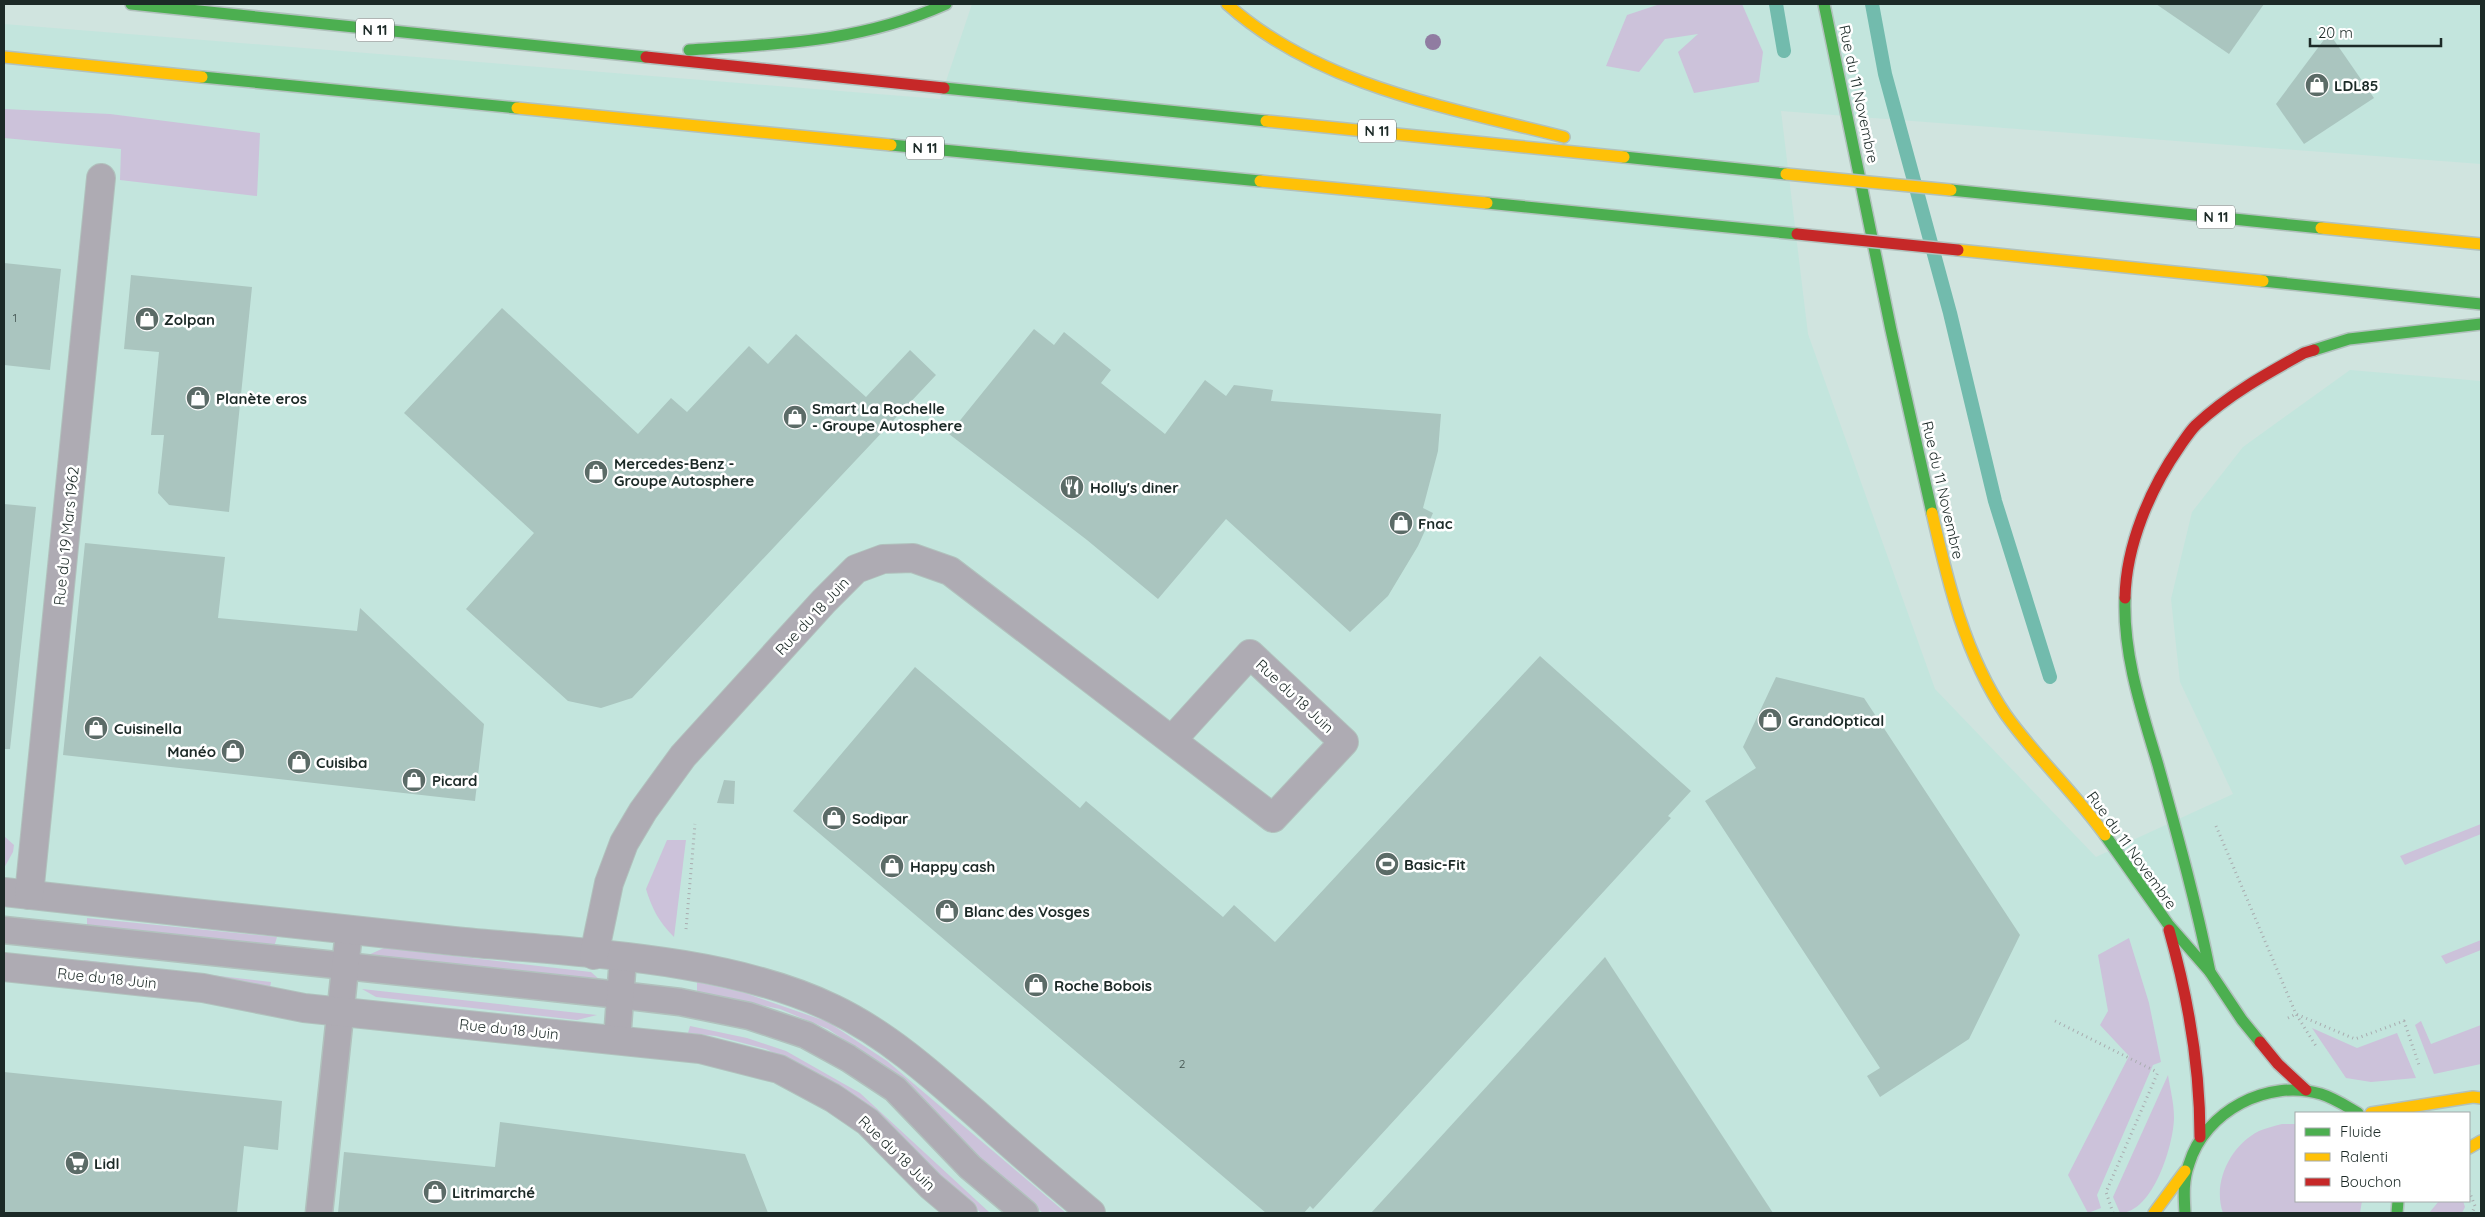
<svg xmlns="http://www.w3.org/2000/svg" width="2485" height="1217" font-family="Quicksand,sans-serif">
<rect width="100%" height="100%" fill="#d0e4df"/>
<path fill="#c3e5dd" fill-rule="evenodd" d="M972,4H2481V164L1781,111L1808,334L1935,689L2096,857L2233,794L2180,682L2171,599L2192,512L2243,447L2350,370L2481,381V1213H4V24L940,99ZM2296,1113H2469V1201H2296Z"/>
<g fill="#ccc2da">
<polygon points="1660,4 1742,4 1763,52 1759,82 1694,93 1678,52 1698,34 1665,39 1639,72 1606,66 1627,15"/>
<polygon points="4,109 110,114 260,133 257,196 120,180 121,149 4,138"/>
<polygon points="2481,824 2481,834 2405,865 2400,856"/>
<polygon points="4,836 14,845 13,852 4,868"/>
<path d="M667,840H686L674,937C659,922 652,909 646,889Z"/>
<polygon points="87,918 277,937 274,947 87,926"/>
<polygon points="2129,938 2149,1003 2161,1062 2153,1065 2097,1195 2101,1208 2088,1213 2068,1175 2129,1056 2100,1025 2108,1011 2098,955"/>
<polygon points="2481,940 2481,950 2446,964 2441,956"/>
<polygon points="384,948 591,972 600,980 366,956"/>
<polygon points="84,960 271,982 270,988 82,965"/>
<polygon points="697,982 745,993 828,1022 887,1061 1066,1213 1043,1213 999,1176 892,1072 828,1029 780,1009 697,992"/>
<polygon points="362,989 597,1015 577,1020 376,997"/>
<polygon points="2421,1021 2431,1044 2481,1025 2481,1064 2434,1074 2415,1025"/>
<polygon points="690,1026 747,1038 786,1051 860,1093 989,1212 981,1213 860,1101 815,1074 766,1049 716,1036 688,1033"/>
<polygon points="2312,1028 2357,1048 2397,1033 2416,1078 2371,1082 2346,1078"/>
<path d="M2168,1075C2170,1088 2174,1103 2174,1117C2174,1144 2153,1213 2120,1213L2113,1197Z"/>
<path d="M2282,1124H2296V1201H2362L2360,1213H2223C2212,1182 2231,1145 2259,1131C2266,1128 2274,1126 2282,1124Z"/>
<polygon points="2439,1201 2463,1201 2465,1207 2462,1213 2429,1213"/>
</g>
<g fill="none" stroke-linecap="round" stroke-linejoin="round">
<g stroke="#72bbad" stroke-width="14">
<polyline points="1776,4 1784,51"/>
<polyline points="1872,4 1885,74 1950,313 1995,501 2050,677"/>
</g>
</g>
<g fill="#aac5bf">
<polygon points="2156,4 2264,4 2229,54"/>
<polygon points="2329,33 2374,98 2304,144 2276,104"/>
<polygon points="4,263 61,269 50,370 4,365"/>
<polygon points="131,275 252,287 229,512 169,505 158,493 164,435 151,435 159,352 124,349"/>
<polygon points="502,308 638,434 671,398 687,412 749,346 768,364 796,334 866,397 910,350 936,375 632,698 601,708 568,701 466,609 534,533 404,413"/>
<polygon points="1034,329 1054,345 1064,332 1111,370 1101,383 1165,434 1205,380 1226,396 1234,385 1273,390 1271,401 1441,414 1438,451 1423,508 1433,513 1418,546 1388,596 1350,632 1226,519 1158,599 1087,540 949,434"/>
<polygon points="4,504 36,507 10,749 4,749"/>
<polygon points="85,543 225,557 218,618 357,631 360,608 484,724 475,801 63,755"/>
<polygon points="1540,656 1691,791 1668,816 1671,818 1313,1209 1310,1206 1304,1213 1266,1213 793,811 915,667 1080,808 1086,801 1223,917 1234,905 1275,942"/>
<polygon points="1776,677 1864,698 2020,935 1969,1039 1880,1097 1867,1076 1880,1068 1705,801 1756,768 1743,747"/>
<polygon points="724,780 735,781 734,804 717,803"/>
<polygon points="1605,957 1773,1213 1371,1213"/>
<polygon points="4,1072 282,1101 278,1150 244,1146 237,1213 4,1213"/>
<polygon points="500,1122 745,1154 768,1213 338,1213 344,1152 495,1167"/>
</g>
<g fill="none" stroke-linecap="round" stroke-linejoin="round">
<g stroke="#b1c1bd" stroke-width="29">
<g id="lane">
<polyline points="4,930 620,995 680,1002 749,1016 806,1035 848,1058 895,1089 970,1167 1025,1213"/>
<polyline points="617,1040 623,958"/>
<polyline points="319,1213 349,931"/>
</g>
</g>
<g stroke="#b1c1bd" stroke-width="30">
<g id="street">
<path d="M4,892C154,908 304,926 454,941C574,953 725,956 834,1009C892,1037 941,1083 989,1125C1022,1155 1057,1184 1091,1213"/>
<polyline points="29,895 101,178"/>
<polyline points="594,955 609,883 624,843 643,811 683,756 824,601 856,569 883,559 913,558 950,571 1273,818 1344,742 1250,654 1172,740"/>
<polyline points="4,967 203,988 304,1008 700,1049 779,1069 833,1098 868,1122 931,1186 963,1213"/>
</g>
</g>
<g stroke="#b1c1bd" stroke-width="14">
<g id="fast">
<polyline points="131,4 646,57"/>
<polyline points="1824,4 1891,330 1932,513"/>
<path d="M689,50C780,44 861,42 946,4"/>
<polyline points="202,77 517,108"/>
<polyline points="944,88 1266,121"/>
<polyline points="891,145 1260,181"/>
<polyline points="1624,157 1786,174"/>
<polyline points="1951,190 2321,228"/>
<polyline points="1487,203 1797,234"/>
<polyline points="2263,281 2481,304"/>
<polyline points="2314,350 2349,339 2481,324"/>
<path d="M2125,598C2123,656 2142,711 2158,765C2177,834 2196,902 2210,972"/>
<polyline points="2105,835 2168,924 2210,972 2242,1020 2260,1042"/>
<path d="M2185,1213C2184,1196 2183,1180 2189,1164C2205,1111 2268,1078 2321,1094C2334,1098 2346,1106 2358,1113"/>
<polyline points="2397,1213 2398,1201"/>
</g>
</g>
<g stroke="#b1c1bd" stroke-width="14">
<g id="slow">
<path d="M1227,4C1318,86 1450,108 1564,137"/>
<polyline points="4,57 202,77"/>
<polyline points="517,108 891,145"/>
<polyline points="1266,121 1624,157"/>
<polyline points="1260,181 1487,203"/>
<polyline points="2321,228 2481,244"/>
<polyline points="1958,250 2263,281"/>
<path d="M1932,513C1948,583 1965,655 2006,715C2036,757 2075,793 2105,835"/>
<polyline points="2371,1113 2473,1097 2481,1098"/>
<polyline points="2469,1148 2481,1141"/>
<polyline points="2154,1213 2185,1171"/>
</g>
</g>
<g stroke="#b1c1bd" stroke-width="14">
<g id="jam">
<polyline points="646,57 944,88"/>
<path d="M2125,598C2126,545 2150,489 2180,446C2185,439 2190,431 2196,425C2228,395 2266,374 2304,353L2314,350"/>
<path d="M2169,930C2188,997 2200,1067 2200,1137"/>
<polyline points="2260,1042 2278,1064 2306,1090"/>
</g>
</g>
<g stroke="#a9acaf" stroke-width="3" stroke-dasharray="1 4" stroke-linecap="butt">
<polyline points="2216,826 2296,1014 2316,1046"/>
<polyline points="686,929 695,824"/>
<polyline points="2288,1018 2296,1014 2355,1039 2404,1021 2420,1068"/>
<polyline points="2055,1021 2157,1072"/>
<polyline points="2469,1191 2475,1206 2472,1213"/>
<polyline points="2113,1213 2106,1192 2158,1072"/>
</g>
<use href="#lane" stroke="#aeabb3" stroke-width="26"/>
<use href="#street" stroke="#aeabb3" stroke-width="28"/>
<use href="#fast" stroke="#4caf50" stroke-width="11"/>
<use href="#slow" stroke="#ffc107" stroke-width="11"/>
<use href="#jam" stroke="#c62828" stroke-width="11"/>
<g stroke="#b1c1bd" stroke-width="14" stroke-linecap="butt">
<polyline id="slow-bridge" points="1786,174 1951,190"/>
</g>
<g stroke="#b1c1bd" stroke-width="14" stroke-linecap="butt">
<polyline id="jam-bridge" points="1797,234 1958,250"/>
</g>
<use href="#slow-bridge" stroke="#ffc107" stroke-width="11"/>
<use href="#jam-bridge" stroke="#c62828" stroke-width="11"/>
</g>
<circle fill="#907ca1" cx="1433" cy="42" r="8"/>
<defs>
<g id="shop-disc" transform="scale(1.25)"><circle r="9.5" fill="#5b6b67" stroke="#fff"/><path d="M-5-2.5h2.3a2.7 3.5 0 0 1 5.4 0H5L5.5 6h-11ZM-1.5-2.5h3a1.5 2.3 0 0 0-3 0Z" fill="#fff"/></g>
<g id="restaurant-disc" transform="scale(1.25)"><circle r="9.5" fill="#5b6b67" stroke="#fff"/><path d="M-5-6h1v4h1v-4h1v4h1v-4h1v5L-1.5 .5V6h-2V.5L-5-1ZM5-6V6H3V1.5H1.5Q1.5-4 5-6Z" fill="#fff"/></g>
<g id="stadium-disc" transform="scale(1.25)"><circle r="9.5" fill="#5b6b67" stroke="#fff"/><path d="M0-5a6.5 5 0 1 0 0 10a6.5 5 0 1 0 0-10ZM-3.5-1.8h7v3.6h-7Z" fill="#fff"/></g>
<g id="supermarket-disc" transform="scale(1.25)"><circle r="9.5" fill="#5b6b67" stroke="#fff"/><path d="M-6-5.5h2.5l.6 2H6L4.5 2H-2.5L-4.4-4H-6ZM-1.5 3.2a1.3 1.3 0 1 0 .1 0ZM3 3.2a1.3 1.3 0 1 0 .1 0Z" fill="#fff"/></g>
</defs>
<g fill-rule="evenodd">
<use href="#shop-disc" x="2317" y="85"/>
<use href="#shop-disc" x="147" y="319"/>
<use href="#shop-disc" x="198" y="398"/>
<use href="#shop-disc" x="795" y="417"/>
<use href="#shop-disc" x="596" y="472"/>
<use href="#restaurant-disc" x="1072" y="487"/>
<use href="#shop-disc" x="1401" y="523"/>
<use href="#shop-disc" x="1770" y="720"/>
<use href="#shop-disc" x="96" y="728"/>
<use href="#shop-disc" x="233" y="751"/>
<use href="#shop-disc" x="299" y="762"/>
<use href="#shop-disc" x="414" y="780"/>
<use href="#shop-disc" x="834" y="818"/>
<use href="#stadium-disc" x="1387" y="864"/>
<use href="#shop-disc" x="892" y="866"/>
<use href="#shop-disc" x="947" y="911"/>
<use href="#shop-disc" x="1036" y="985"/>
<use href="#supermarket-disc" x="77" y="1163"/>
<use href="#shop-disc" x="435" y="1192"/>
</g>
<g text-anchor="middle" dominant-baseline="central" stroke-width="5" stroke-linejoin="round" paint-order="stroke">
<g font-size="12" fill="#40514d">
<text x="15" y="317">1</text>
<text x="1182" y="1063">2</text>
</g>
<g fill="#fff" stroke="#606a68" stroke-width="1">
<rect x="356" y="18.5" width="38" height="23" rx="4"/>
<rect x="1358" y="119.5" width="38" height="23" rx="4"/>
<rect x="906" y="136.5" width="38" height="23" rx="4"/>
<rect x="2197" y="205.5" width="38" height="23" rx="4"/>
</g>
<g font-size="14" font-weight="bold" fill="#1c2a27">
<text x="375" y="30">N 11</text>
<text x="1377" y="131">N 11</text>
<text x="925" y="148">N 11</text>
<text x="2216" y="217">N 11</text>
</g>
<g font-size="15" font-weight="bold" fill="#1c2a27" stroke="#fff" text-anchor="start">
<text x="2334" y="85">LDL85</text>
<text x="164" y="319">Zolpan</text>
<text x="216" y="398">Planète eros</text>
<text x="812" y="408">Smart La Rochelle<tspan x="812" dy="17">- Groupe Autosphere</tspan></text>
<text x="614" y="463">Mercedes-Benz -<tspan x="614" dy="17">Groupe Autosphere</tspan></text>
<text x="1090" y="487">Holly's diner</text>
<text x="1418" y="523">Fnac</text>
<text x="1788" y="720">GrandOptical</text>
<text x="114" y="728">Cuisinella</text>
<text x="216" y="751" text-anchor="end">Manéo</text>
<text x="316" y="762">Cuisiba</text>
<text x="432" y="780">Picard</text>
<text x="852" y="818">Sodipar</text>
<text x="1404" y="864">Basic-Fit</text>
<text x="910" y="866">Happy cash</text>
<text x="964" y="911">Blanc des Vosges</text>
<text x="1054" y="985">Roche Bobois</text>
<text x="94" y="1163">Lidl</text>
<text x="452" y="1192">Litrimarché</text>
</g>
<g font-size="15" fill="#1c2a27" stroke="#fff">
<text transform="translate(1859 94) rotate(78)">Rue du 11 Novembre</text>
<text transform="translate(1943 490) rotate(77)">Rue du 11 Novembre</text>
<text transform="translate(66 536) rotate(-84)">Rue du 19 Mars 1962</text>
<text transform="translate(812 616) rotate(-47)">Rue du 18 Juin</text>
<text transform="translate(1295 696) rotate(43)">Rue du 18 Juin</text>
<text transform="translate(2132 850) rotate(54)">Rue du 11 Novembre</text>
<text transform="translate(107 978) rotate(6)">Rue du 18 Juin</text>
<text transform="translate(509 1029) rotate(6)">Rue du 18 Juin</text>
<text transform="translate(897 1153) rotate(44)">Rue du 18 Juin</text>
</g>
</g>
<rect width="2485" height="1217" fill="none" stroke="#1c2a27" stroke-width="10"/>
<rect x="2295" y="1112" width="175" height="90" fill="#ffffff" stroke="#a4aaa9"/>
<rect x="2305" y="1128" width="25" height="8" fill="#4caf50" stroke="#a4aaa9"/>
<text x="2340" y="1137" font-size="15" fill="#1c2a27">Fluide</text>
<rect x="2305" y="1153" width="25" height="8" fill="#ffc107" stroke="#a4aaa9"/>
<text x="2340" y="1162" font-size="15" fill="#1c2a27">Ralenti</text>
<rect x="2305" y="1178" width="25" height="8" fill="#c62828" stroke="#a4aaa9"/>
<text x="2340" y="1187" font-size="15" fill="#1c2a27">Bouchon</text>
<path d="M2310 38v8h131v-8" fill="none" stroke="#1c2a27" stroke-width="2.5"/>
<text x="2318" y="38" font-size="15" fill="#1c2a27" stroke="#ffffff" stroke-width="4" paint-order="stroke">20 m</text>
</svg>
